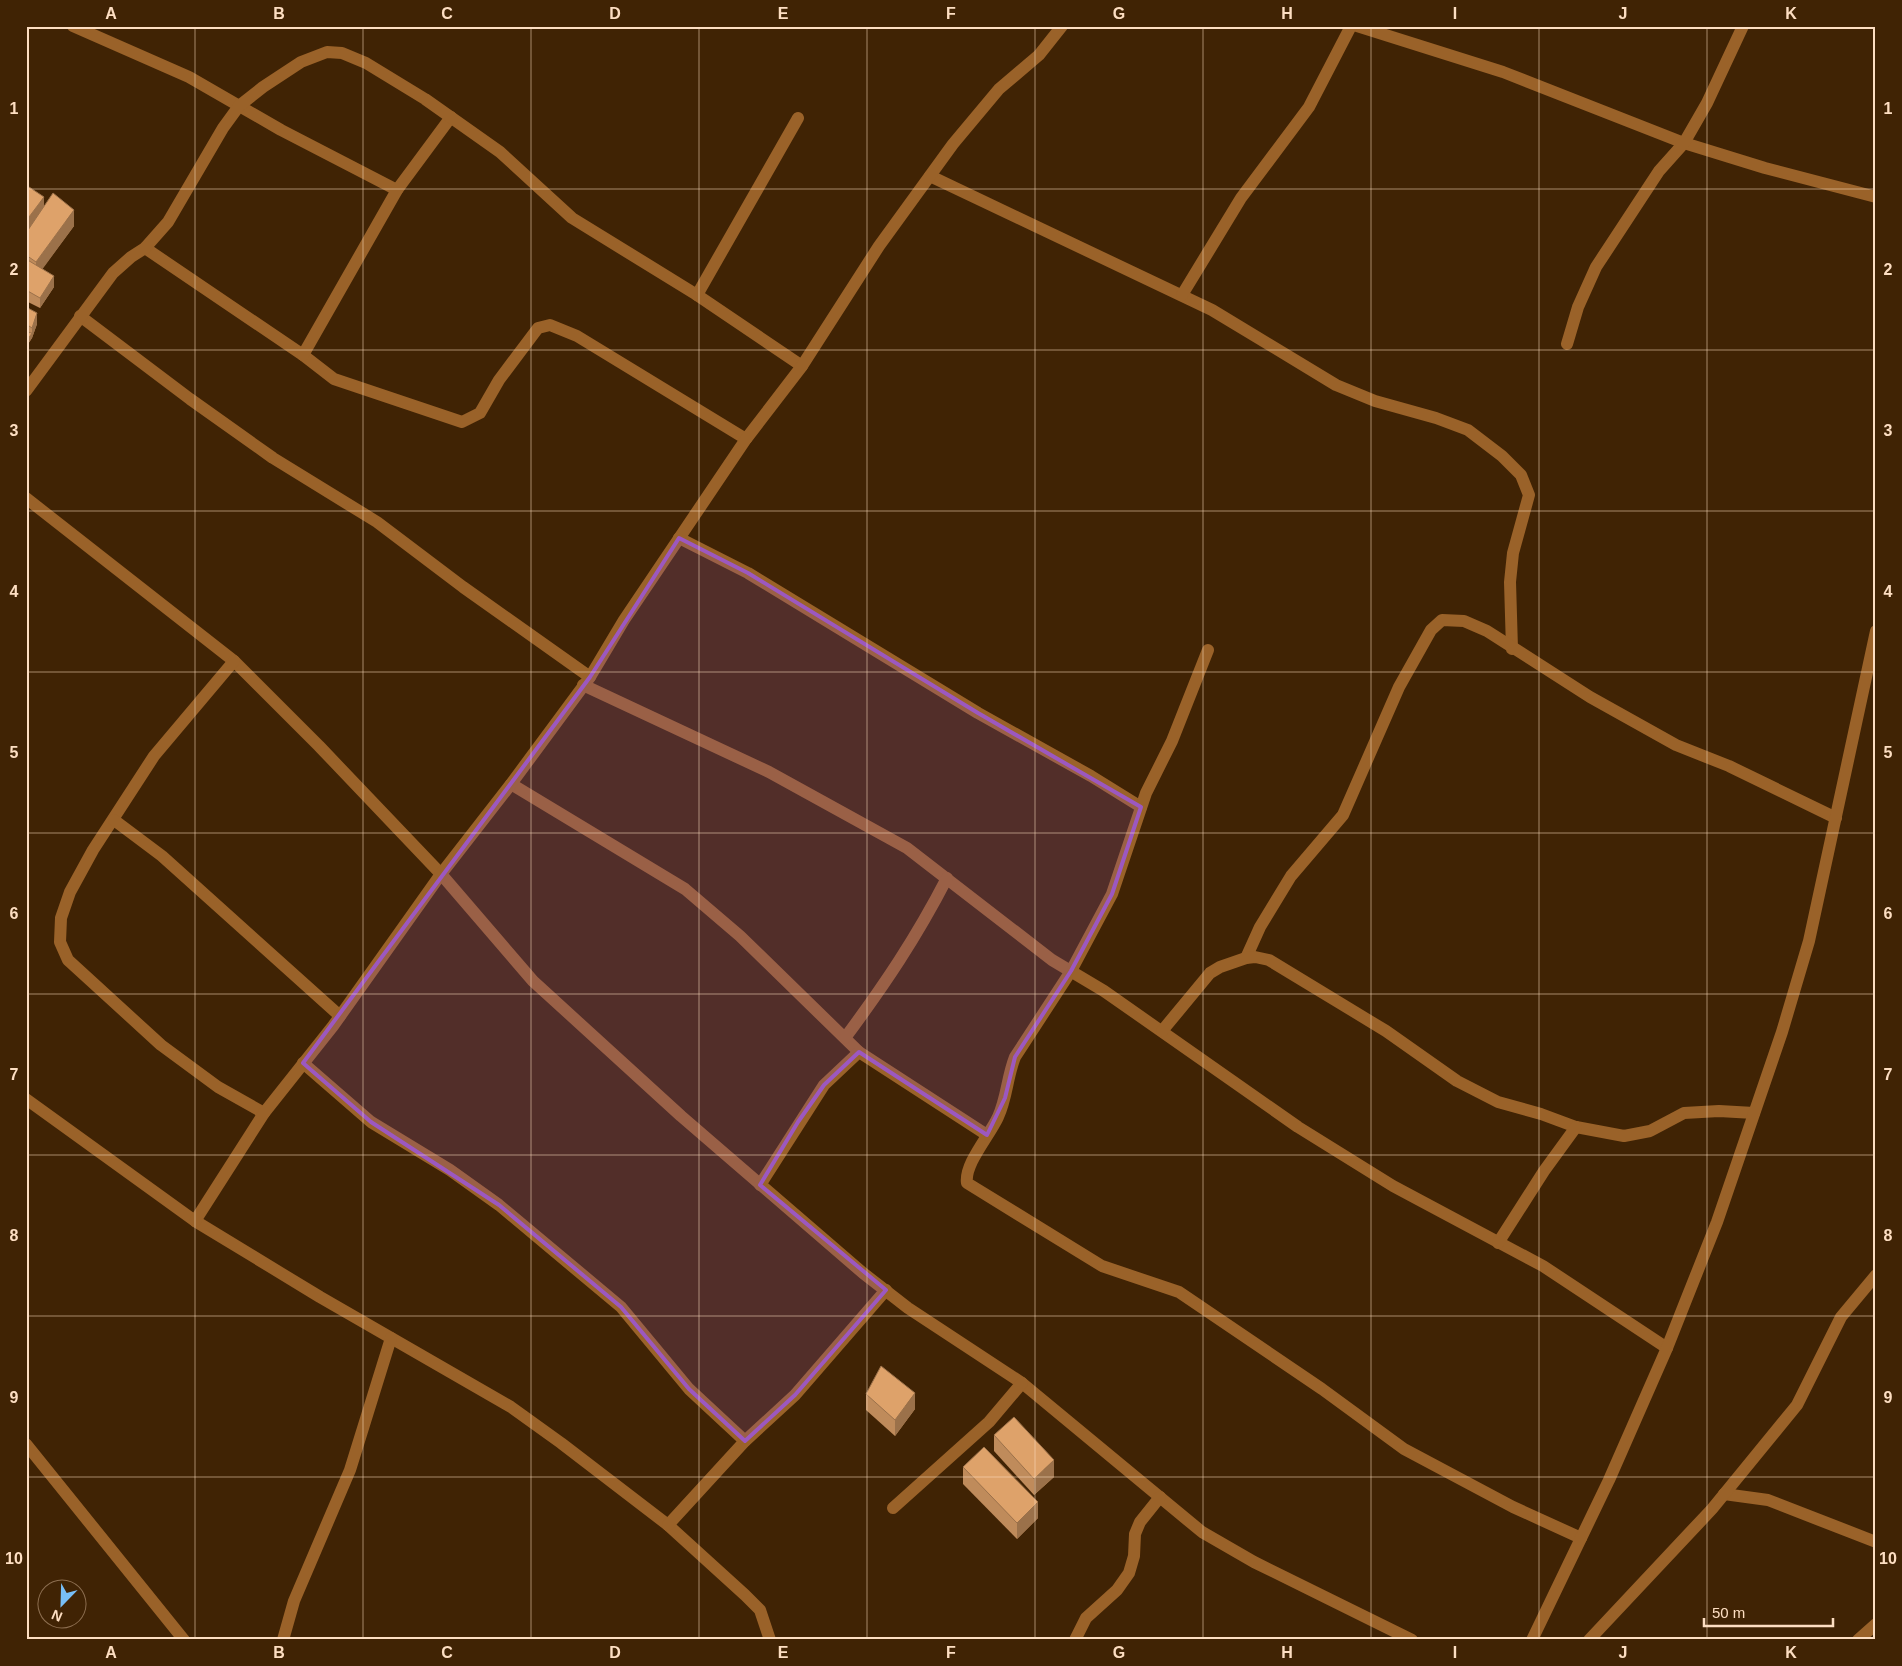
<svg xmlns="http://www.w3.org/2000/svg" width="1902" height="1666" font-family="Helvetica,sans-serif">
<rect width="100%" height="100%" fill="#402304"/>
<g fill="none" stroke-linecap="round" stroke-linejoin="round">
<g stroke="#9a6229" stroke-width="12">
<polyline points="73,26 189,77 281,130 397,190"/>
<polyline points="1357,26 1503,72 1684,143 1765,168 1876,197"/>
<polyline points="930,176 1212,310 1336,385 1375,401 1436,418 1468,430 1502,456 1521,475 1529,495 1513,553 1510,582 1512,649"/>
<polyline points="145,248 303,355 334,379 462,422 480,413 499,380 538,328 550,325 577,336 746,439"/>
<polyline points="697,295 798,118"/>
<polyline points="1182,295 1241,198 1309,107 1351,26"/>
<polyline points="80,316 190,399 273,458 377,522 463,587 590,677"/>
<polyline points="1567,344 1578,307 1596,267 1659,171 1684,143 1707,103 1743,26"/>
<polyline points="303,355 397,190 451,117"/>
<polyline points="26,391 113,273 131,257 145,248 168,222 223,128 239,106 263,87 301,62 327,52 342,53 366,63 425,99 500,152 572,218 697,295 802,366"/>
<polyline points="26,498 234,661 319,746 441,874 533,981 681,1116 863,1273 908,1308 1022,1383 1202,1532 1254,1562 1412,1640"/>
<polyline points="679,538 748,573 978,713 1091,776 1141,807"/>
<path d="M1208,650L1172,741L1146,793L1112,894L1071,971L1015,1057C1007,1077 1007,1098 998,1117C990,1135 964,1164 967,1183L1102,1266L1179,1292L1322,1389L1404,1449L1513,1507L1581,1538"/>
<polyline points="234,661 154,756 93,850 70,892 61,918 60,942 68,960 161,1045 218,1087 264,1113"/>
<polyline points="583,685 769,772 907,848 1052,960 1104,991 1298,1127 1393,1186 1543,1266 1667,1348"/>
<polyline points="511,784 685,889 740,936 859,1052 987,1135"/>
<polyline points="114,820 162,856 340,1016"/>
<polyline points="1246,958 1260,927 1291,876 1343,815 1399,687 1431,630 1442,620 1464,621 1487,631 1590,697 1676,745 1729,766 1836,818"/>
<polyline points="1162,1031 1210,973 1220,967 1246,958 1255,957 1269,960 1386,1031 1457,1081 1498,1102 1541,1114 1576,1127 1624,1136 1650,1131 1684,1113 1719,1111 1754,1113"/>
<path d="M845,1038C885,984 916,938 947,878"/>
<polyline points="303,1063 371,1122 450,1170 499,1205 621,1307 689,1389 745,1441"/>
<polyline points="26,1099 195,1221 320,1297 511,1407 561,1443 668,1525 745,1595 760,1610 770,1640"/>
<polyline points="760,1185 824,1085 859,1052"/>
<polyline points="195,1221 264,1113 333,1026 441,874 511,784 590,677 624,620 746,439 802,366 879,246 953,144 999,89 1039,55 1062,26"/>
<polyline points="1498,1243 1544,1171 1576,1127"/>
<polyline points="26,1444 184,1640"/>
<polyline points="1724,1494 1768,1500 1876,1542"/>
<polyline points="893,1508 989,1422 1022,1383"/>
<polyline points="668,1525 745,1441 795,1395 886,1290"/>
<polyline points="283,1640 294,1601 350,1470 391,1338"/>
<polyline points="1075,1640 1086,1618 1117,1590 1129,1573 1134,1556 1135,1534 1140,1522 1160,1497"/>
<polyline points="1532,1640 1609,1480 1667,1348 1717,1222 1782,1032 1809,941 1876,631"/>
<polyline points="1589,1640 1712,1509 1797,1405 1841,1317 1876,1275"/>
<polyline points="1858,1640 1876,1624"/>
</g>
</g>
<g fill="#bf8b5b">
<polygon points="26,185 44,207 74,226 42,269 54,287 40,308 26,301"/>
<polygon points="26,307 37,324 32,338 26,347"/>
<polygon points="866,1394 915,1409 895,1436 866,1410"/>
<polygon points="994,1435 1054,1477 1034,1495 994,1451"/>
<polygon points="963,1467 1038,1518 1017,1539 963,1484"/>
</g>
<g fill="#9b714a">
<polygon points="44,197 44,213 26,237 26,221"/>
<polygon points="74,210 74,226 36,278 36,262"/>
<polygon points="54,276 54,287 40,308 40,298"/>
<polygon points="37,313 37,324 32,338 26,347 26,342 32,333 32,328"/>
<polygon points="915,1393 915,1409 895,1436 895,1420"/>
<polygon points="1054,1460 1054,1477 1034,1495 1034,1479"/>
<polygon points="1038,1502 1038,1518 1017,1539 1017,1523"/>
</g>
<g fill="#dea26a" stroke="#9b714a">
<polygon points="26,185 44,197 26,221"/>
<polygon points="53,193 74,210 36,262 26,255 26,233"/>
<polygon points="26,259 54,276 40,298 26,290"/>
<polygon points="26,307 37,313 32,328 26,324"/>
<polygon points="26,332 32,333 26,342"/>
<polygon points="881,1366 915,1393 895,1420 866,1394"/>
<polygon points="1014,1417 1054,1460 1034,1479 994,1435"/>
<polygon points="984,1447 1038,1502 1017,1523 963,1467"/>
</g>
<path fill="#9c58c0" fill-opacity="0.2" stroke="#9c58c0" stroke-width="4" stroke-linejoin="round" d="M679,538L748,573L978,713L1141,807L1112,894L1071,971L1015,1057L1005,1098L987,1135L859,1052L824,1085L798,1122L760,1185L886,1290L795,1395L745,1441L689,1389L621,1307L499,1205L371,1122L303,1063L590,677Z"/>
<path fill="none" stroke="#fddec2" stroke-width="1" stroke-opacity="0.55" d="M195,26V1640M363,26V1640M531,26V1640M699,26V1640M867,26V1640M1035,26V1640M1203,26V1640M1371,26V1640M1539,26V1640M1707,26V1640M26,189H1876M26,350H1876M26,511H1876M26,672H1876M26,833H1876M26,994H1876M26,1155H1876M26,1316H1876M26,1477H1876"/>
<rect width="1902" height="1666" fill="none" stroke="#402304" stroke-width="55"/>
<g transform="translate(62 1604) rotate(203)"><circle r="24" fill="#402304" stroke="#8c6e50"/>
<path d="M0-4L9 19L0 12L-9 19Z" fill="#78bff7"/>
<text y="-8" font-size="14" font-weight="bold" text-anchor="middle" fill="#fddec2">N</text>
</g>
<path d="M1704 1618v8h129v-8" fill="none" stroke="#fddec2" stroke-width="2.5"/>
<text x="1712" y="1618" font-size="15" fill="#fddec2" stroke="#402304" stroke-width="4" paint-order="stroke">50 m</text>
<rect x="28" y="28" width="1846" height="1610" fill="none" stroke="#fddec2" stroke-width="2"/>
<g font-size="16" text-anchor="middle" font-weight="bold" fill="#fddec2">
<text x="111" y="19">A</text>
<text x="279" y="19">B</text>
<text x="447" y="19">C</text>
<text x="615" y="19">D</text>
<text x="783" y="19">E</text>
<text x="951" y="19">F</text>
<text x="1119" y="19">G</text>
<text x="1287" y="19">H</text>
<text x="1455" y="19">I</text>
<text x="1623" y="19">J</text>
<text x="1791" y="19">K</text>
<text x="14" y="114">1</text>
<text x="1888" y="114">1</text>
<text x="14" y="275">2</text>
<text x="1888" y="275">2</text>
<text x="14" y="436">3</text>
<text x="1888" y="436">3</text>
<text x="14" y="597">4</text>
<text x="1888" y="597">4</text>
<text x="14" y="758">5</text>
<text x="1888" y="758">5</text>
<text x="14" y="919">6</text>
<text x="1888" y="919">6</text>
<text x="14" y="1080">7</text>
<text x="1888" y="1080">7</text>
<text x="14" y="1241">8</text>
<text x="1888" y="1241">8</text>
<text x="14" y="1403">9</text>
<text x="1888" y="1403">9</text>
<text x="14" y="1564">10</text>
<text x="1888" y="1564">10</text>
<text x="111" y="1658">A</text>
<text x="279" y="1658">B</text>
<text x="447" y="1658">C</text>
<text x="615" y="1658">D</text>
<text x="783" y="1658">E</text>
<text x="951" y="1658">F</text>
<text x="1119" y="1658">G</text>
<text x="1287" y="1658">H</text>
<text x="1455" y="1658">I</text>
<text x="1623" y="1658">J</text>
<text x="1791" y="1658">K</text>
</g>
</svg>
